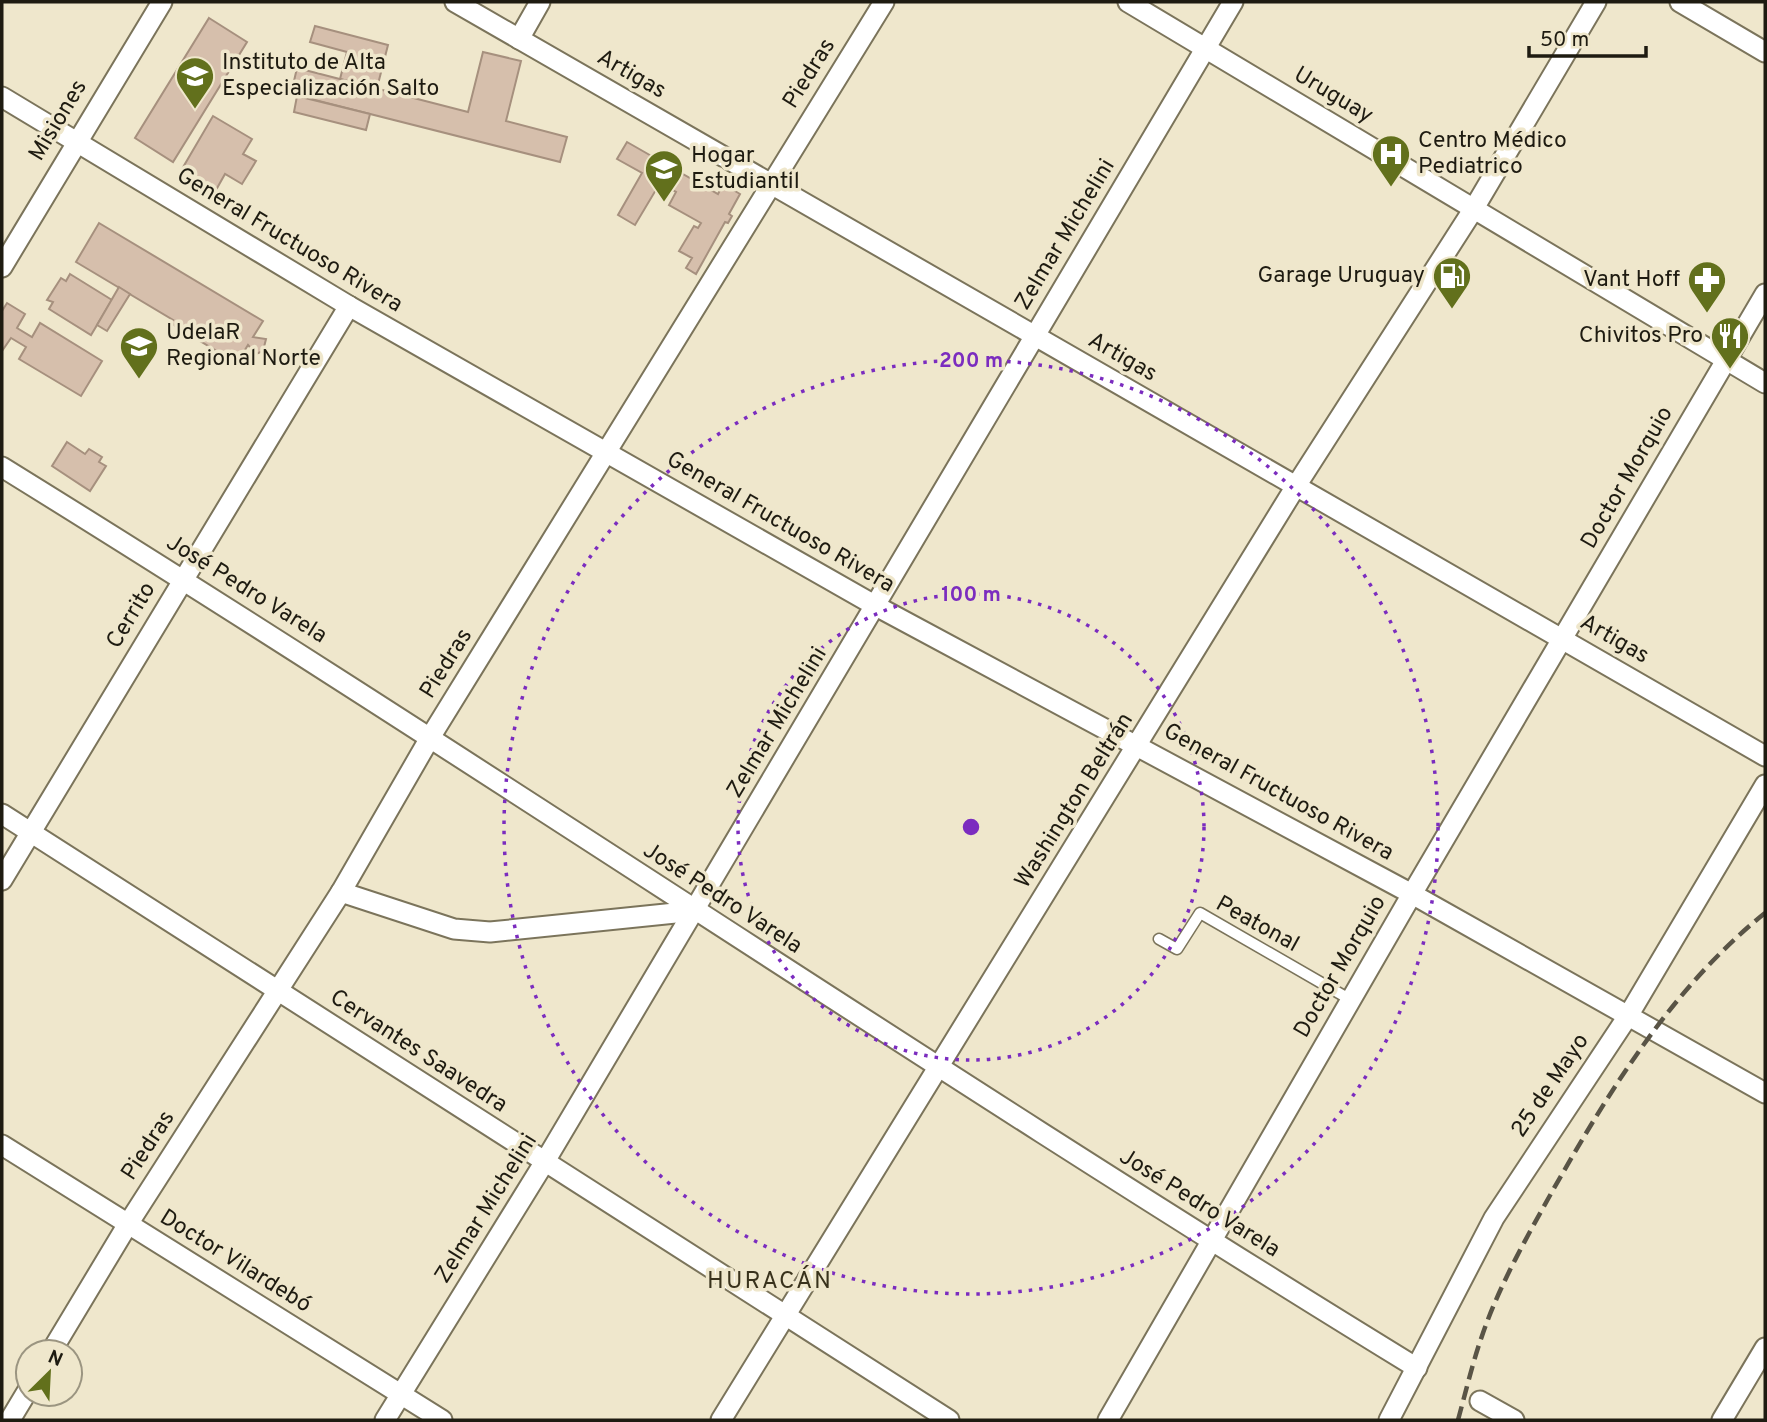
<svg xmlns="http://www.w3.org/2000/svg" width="1767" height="1422" font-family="Overpass,sans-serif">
<rect width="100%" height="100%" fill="#efe7cc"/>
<g fill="#d6bfac" stroke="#a6907e" stroke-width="2">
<polygon points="209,18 247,42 173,162 135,138"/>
<polygon points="315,26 388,45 377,88 340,79 347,52 310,42"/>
<polygon points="483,52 521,61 506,121 567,137 560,162 291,94 297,68 468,112"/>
<polygon points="297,96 370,114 366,130 294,112"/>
<polygon points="213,116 252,139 243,154 256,161 242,184 225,174 216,190 182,169"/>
<polygon points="627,142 718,194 723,184 740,194 729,214 732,216 728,223 725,222 696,274 686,268 692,258 679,251 694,226 698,228 701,223 669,205 676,192 660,183 635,225 618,215 642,173 617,159"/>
<polygon points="99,223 263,321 253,337 266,339 263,351 256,354 248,345 237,363 195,338 197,334 188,328 184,335 171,322 173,320 76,262"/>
<polygon points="70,274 112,300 91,335 49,309 53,302 47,300 61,278 66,281"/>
<polygon points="119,287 130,294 107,331 97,325"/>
<polygon points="7,303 25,314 17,328 32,337 40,323 102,361 81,396 19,359 26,347 11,338 2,351 2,311"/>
<polygon points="67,442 85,454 89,449 102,457 99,462 106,466 90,491 52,466"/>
</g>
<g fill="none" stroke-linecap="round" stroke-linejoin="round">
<g stroke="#7b745b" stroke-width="13">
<polyline id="service" points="1159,939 1177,949 1200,913 1351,1000"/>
</g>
<g stroke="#7b745b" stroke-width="23">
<g id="minor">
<polyline points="455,2 1765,756"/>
<polyline points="1128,2 1765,383"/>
<polyline points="1680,2 1765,52"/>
<polyline points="519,39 540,2"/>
<polyline points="2,97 349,306 876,606 1412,894 1765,1093"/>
<polyline points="2,267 162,2"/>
<path d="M2,467C477,761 940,1076 1417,1368"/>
<polyline points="2,814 949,1420"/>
<polyline points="2,880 349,306"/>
<polyline points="341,892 454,929 490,932 695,911"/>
<polyline points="2,1145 442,1420"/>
<polyline points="51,1352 128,1224 341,892 431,736 884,2"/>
<polyline points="1480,1401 1514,1420"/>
<polyline points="10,1420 28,1390"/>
<polyline points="385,1420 544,1163 1233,2"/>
<polyline points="721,1420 1296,486 1473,210 1596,2"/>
<polyline points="1108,1420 1412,894 1765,294"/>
<polyline points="1389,1420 1494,1218 1628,1016 1765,785"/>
<polyline points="1722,1420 1765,1348"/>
</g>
</g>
<use href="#service" stroke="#fff" stroke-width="10"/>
<use href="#minor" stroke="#fff" stroke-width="19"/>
<path stroke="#595446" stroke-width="4.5" stroke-dasharray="14 7" stroke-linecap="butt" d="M1458,1420C1466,1391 1473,1361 1483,1333C1500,1284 1528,1235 1553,1190C1611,1088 1673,987 1765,913"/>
</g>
<g fill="none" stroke="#7b2cbf" stroke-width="3.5" stroke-dasharray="3.5 7">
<circle cx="971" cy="827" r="233"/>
<circle cx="971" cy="827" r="467"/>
</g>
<defs>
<g id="university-pin" transform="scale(2.0125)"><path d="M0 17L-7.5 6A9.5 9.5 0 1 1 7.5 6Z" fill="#62701c" stroke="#efe7cc"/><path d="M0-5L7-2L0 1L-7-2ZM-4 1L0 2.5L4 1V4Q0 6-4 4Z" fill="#fff"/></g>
<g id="hospital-pin" transform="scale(2.0125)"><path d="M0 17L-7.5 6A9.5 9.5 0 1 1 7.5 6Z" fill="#62701c" stroke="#efe7cc"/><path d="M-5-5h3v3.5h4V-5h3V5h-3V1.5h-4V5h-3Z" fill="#fff"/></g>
<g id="fuel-pin" transform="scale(2.0125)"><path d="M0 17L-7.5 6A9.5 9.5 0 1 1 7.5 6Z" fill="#62701c" stroke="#efe7cc"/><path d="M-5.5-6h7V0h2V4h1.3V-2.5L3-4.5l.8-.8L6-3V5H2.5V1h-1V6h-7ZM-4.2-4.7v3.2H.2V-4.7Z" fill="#fff"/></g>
<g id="pharmacy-pin" transform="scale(2.0125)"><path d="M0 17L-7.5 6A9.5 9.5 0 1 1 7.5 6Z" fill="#62701c" stroke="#efe7cc"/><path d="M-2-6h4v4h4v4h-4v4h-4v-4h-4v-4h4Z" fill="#fff"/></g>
<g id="restaurant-pin" transform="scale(2.0125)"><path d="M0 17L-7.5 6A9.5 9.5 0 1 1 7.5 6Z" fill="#62701c" stroke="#efe7cc"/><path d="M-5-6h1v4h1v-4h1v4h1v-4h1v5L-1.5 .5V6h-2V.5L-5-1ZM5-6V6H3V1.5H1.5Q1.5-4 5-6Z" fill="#fff"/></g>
</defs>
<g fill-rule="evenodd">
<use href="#university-pin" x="195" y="76"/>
<use href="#hospital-pin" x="1391" y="154"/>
<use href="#university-pin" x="664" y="169"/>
<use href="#fuel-pin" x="1452" y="276"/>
<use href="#pharmacy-pin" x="1707" y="280"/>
<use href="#restaurant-pin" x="1730" y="336"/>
<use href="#university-pin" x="139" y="346"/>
</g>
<g text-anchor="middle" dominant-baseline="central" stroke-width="7" stroke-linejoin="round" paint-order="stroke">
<g font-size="23" fill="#1e1b11" stroke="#efe7cc" text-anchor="start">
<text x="222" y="63">Instituto de Alta<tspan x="222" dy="26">Especialización Salto</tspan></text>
<text x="1418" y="141">Centro Médico<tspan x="1418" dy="26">Pediatrico</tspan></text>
<text x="691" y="156">Hogar<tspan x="691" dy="26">Estudiantil</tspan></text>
<text x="1425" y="276" text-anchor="end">Garage Uruguay</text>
<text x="1680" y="280" text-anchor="end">Vant Hoff</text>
<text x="166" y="333">UdelaR<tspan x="166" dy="26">Regional Norte</tspan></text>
<text x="1703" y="336" text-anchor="end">Chivitos Pro</text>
</g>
<g font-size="23" fill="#1e1b11" stroke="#efe7cc">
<text transform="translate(810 74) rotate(-58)">Piedras</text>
<text transform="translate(631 75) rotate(30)">Artigas</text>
<text transform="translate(1333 96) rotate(31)">Uruguay</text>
<text transform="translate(59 121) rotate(-59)">Misiones</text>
<text transform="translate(1066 235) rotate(-59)">Zelmar Michelini</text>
<text transform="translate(289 241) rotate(31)">General Fructuoso Rivera</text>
<text transform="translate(1122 358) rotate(30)">Artigas</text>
<text transform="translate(1628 478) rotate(-60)">Doctor Morquio</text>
<text transform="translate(780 523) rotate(30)">General Fructuoso Rivera</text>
<text transform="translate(246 590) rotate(32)">José Pedro Varela</text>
<text transform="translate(132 616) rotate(-59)">Cerrito</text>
<text transform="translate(1614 640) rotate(30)">Artigas</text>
<text transform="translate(447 664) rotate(-58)">Piedras</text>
<text transform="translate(778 723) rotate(-59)">Zelmar Michelini</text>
<text transform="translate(1278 793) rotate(29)">General Fructuoso Rivera</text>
<text transform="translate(1075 801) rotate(-58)">Washington Beltrán</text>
<text transform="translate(722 899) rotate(33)">José Pedro Varela</text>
<text transform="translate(1257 925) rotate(29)">Peatonal</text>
<text transform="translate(1341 967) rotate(-60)">Doctor Morquio</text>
<text transform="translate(418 1052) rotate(33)">Cervantes Saavedra</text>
<text transform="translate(1551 1086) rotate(-56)">25 de Mayo</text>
<text transform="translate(149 1146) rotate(-57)">Piedras</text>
<text transform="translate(1199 1204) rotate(32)">José Pedro Varela</text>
<text transform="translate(487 1209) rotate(-58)">Zelmar Michelini</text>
<text transform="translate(235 1262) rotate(32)">Doctor Vilardebó</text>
</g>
<g font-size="24" letter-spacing="2" fill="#39321c" stroke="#efe7cc">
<text x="770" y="1282">HURACÁN</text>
</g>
</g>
<circle cx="971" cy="827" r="10" fill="#7b2cbf" stroke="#efe7cc" stroke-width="3.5"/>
<g font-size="21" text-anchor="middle" font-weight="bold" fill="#7b2cbf" stroke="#efe7cc" stroke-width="7" stroke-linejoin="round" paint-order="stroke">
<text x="971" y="367">200 m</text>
<text x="971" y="601">100 m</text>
</g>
<rect width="1767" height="1422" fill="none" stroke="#1e1b11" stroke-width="7"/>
<g transform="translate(49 1373) rotate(24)"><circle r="33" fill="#efe7cc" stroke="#9b9581" stroke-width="2"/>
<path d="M0-5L12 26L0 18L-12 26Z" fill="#62701c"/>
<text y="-10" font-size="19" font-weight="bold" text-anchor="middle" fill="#1e1b11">N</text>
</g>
<path d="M1529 46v10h117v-10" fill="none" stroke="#1e1b11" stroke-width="3.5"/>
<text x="1540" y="46" font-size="21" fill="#1e1b11" stroke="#efe7cc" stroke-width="5" paint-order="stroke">50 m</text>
</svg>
